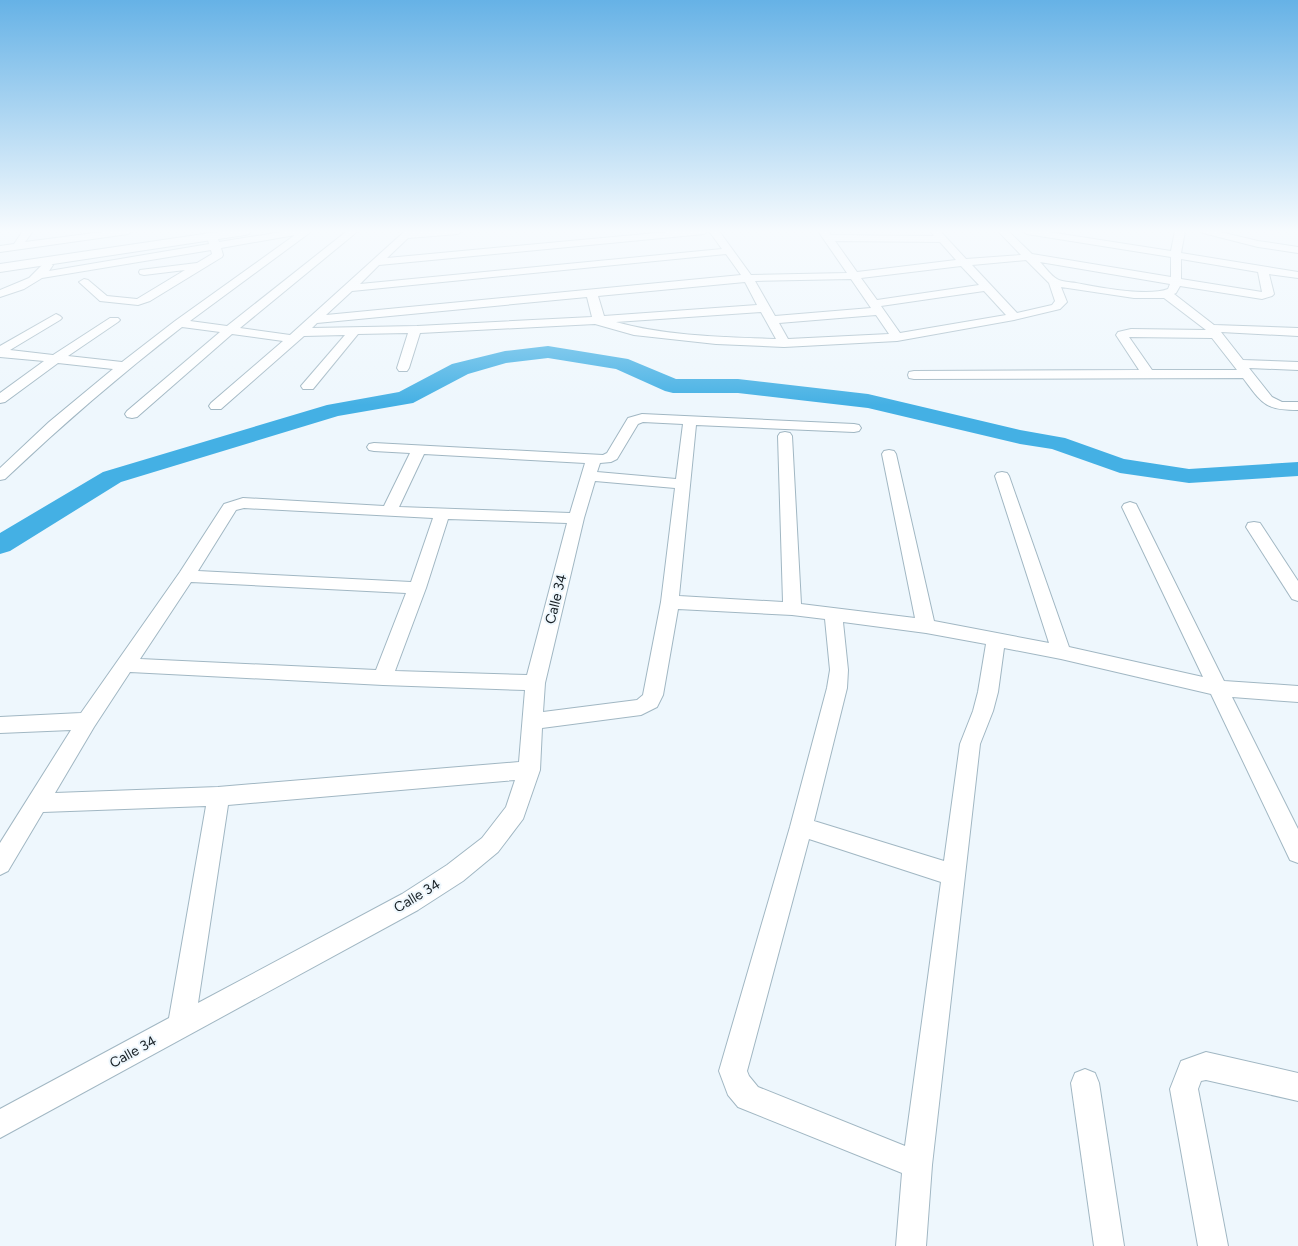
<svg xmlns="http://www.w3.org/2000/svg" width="1298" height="1246" font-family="Figtree,sans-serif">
<rect width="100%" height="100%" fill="#eef7fd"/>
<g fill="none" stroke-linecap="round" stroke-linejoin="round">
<polygon fill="#44b0e4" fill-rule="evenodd" points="548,346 628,359 676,379 738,379 868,394 1020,430 1065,438 1124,459 1189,469 1298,462 1298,476 1189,483 1120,473 1052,449 1020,444 868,408 738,393 673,393 665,391 616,369 548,358 506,363 468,374 413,403 338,416 121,482 10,551 0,554 0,533 103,472 327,405 399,392 452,364 505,351"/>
<g stroke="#a1b7c3" stroke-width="2">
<g id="minor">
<polygon points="23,231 33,231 25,242 110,231 133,231 128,234 0,252 0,246 14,244"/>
<path d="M288,231H312L190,321L227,326L347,231H358L240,328L290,335L405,231H463L458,234L408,238L387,258L678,231H709L704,234L379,265L360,284L722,249L709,231H719L751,275L847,273L818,231H828L831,235L934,236L930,231H940L966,259L1021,255L998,231H1008L1032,254L1171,277V257L1027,234L1022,231H1042L1171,251L1175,231H1185L1181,253L1298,272V278L1269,274L1274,294L1272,296L1262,299L1180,286L1176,293L1174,294L1214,325L1298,328V336L1221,332L1243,360L1298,362V370L1249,368L1272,397L1282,402H1298V410C1264,410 1262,403 1243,378L914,379L909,378L908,375L909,372L914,371L1139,370L1116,335L1118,332L1131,329L1206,330L1164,298H1134L1061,287L1067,302L1060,309L1014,320L897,341L784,347L716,344L634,335L595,324L420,333L409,368L407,371H399L397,368L408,333L358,334L313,389H303L301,386L345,335L304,336L221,409H211L209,406L211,403L283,341L232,334L137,417L132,418L127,417L125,414L127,411L220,332L182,327C120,375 62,425 5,479L0,480V468L49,422L113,369L58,363L5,402L0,403V393L44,361L0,357V346L56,314L60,316L62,318L60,320L10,350L53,355L110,318H118L120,320L118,322L68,356L122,362L175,321L295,235L221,248L223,255L222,257L150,301L138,305L100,301L79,282L84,279L88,280L107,296L137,299L185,270L144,275L140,274L139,272L140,270L197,263L212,254L211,250L42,278L24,289L0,297V290L29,278L44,263L48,262L53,265L49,271L209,244L207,236L212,233L216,234L219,242ZM835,241L940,242L956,260L857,272ZM726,254L741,275L326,315L352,291ZM1181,259L1258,272L1262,292L1181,279ZM1026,260L1049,283L1055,301L1052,305L1017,313L972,265ZM1040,262L1170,284L1168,289C1147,297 1098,287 1076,283C1070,282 1062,282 1057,279C1051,276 1045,267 1040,262ZM961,266L979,285L877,300L861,278ZM851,279L871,308L775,316L755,281ZM745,282L757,305L604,316L598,296ZM984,291L1006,315L900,333L881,306ZM587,297L592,317L417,326L312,328L317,323ZM761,312L776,339C724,337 665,336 616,322ZM876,315L889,334L788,339L779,323ZM1129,337L1212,338L1237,370H1152Z"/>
<polygon points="1201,231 1216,231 1258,241 1298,247 1298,253 1258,247 1203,233"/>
<path d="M642,414L854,424L859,425L861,428L859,431L854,432L696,425L679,596L783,602L778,436L780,433L785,432L790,433L792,436L801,604L915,618L882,454L884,451L889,450L894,451L896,454L934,621L1049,643L995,476L997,473L1002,472L1007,473L1009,476L1069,647L1203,677L1122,507L1124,504L1130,502L1136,504L1224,681L1298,686V702L1232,697L1298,829V863L1290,860L1211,694L1061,659L1004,648L998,692L993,711L980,744L932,1165L926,1246H896L902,1173L738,1107L728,1095L719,1071L790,827L827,688L830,670L825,619L792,615L678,609L663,695L657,707L641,715L542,728L540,770L523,819L498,852L463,881L418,910L0,1138V1109L169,1018L206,806L43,812L8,871L0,875V843L71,730L0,733V717L81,713L180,572L224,504L243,498L384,506L410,453L374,451L369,450L367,447L369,444L374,443L603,455L607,453L628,418ZM643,422L683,424L676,479L597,472L600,463L611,462L617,459L638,424ZM424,454L585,463L570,513L399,507ZM595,481L675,488L661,602L643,695L637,700L543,712L545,683L584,518ZM244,508L433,518L411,582L198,571L236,510ZM448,519L567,523L527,675L395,671L426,588ZM191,582L406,593L376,670L140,659ZM843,622L926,633L986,644L978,692L973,711L960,744L944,861L814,821L847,688L848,670ZM130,672L383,685L525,690L519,762L218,787L55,793L94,727ZM515,780L506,807L482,838L447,865L402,894L198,1003L228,805ZM809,839L941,882L905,1146L758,1087L749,1076L747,1071Z"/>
<polygon points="1254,522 1260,523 1298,581 1298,601 1292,599 1246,527 1248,523"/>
<polygon points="1206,1052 1298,1073 1298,1101 1206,1080 1201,1081 1198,1089 1228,1246 1198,1246 1170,1089 1181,1061"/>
<polygon points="1085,1069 1095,1073 1099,1083 1124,1246 1094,1246 1071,1083 1075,1073"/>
</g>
</g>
<g stroke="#a1b7c3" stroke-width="2">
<polygon id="major" points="224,231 251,231 249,234 245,235 0,272 0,264"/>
</g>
<use href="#minor" fill="#fff" fill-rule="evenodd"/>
<use href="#major" fill="#fff" fill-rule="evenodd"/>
</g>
<linearGradient id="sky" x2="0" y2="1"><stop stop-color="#66b2e6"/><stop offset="0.57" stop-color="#f7fbfe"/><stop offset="1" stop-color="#f7fbfe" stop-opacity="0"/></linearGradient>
<rect width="1298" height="405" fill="url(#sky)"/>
<g text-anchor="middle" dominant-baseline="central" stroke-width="4" stroke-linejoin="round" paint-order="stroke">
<g font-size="14" fill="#171f24" stroke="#eef7fd">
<text transform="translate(556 599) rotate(-76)">Calle 34</text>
<text transform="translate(417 896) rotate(-31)">Calle 34</text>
<text transform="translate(133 1052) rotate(-29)">Calle 34</text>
</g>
</g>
</svg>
